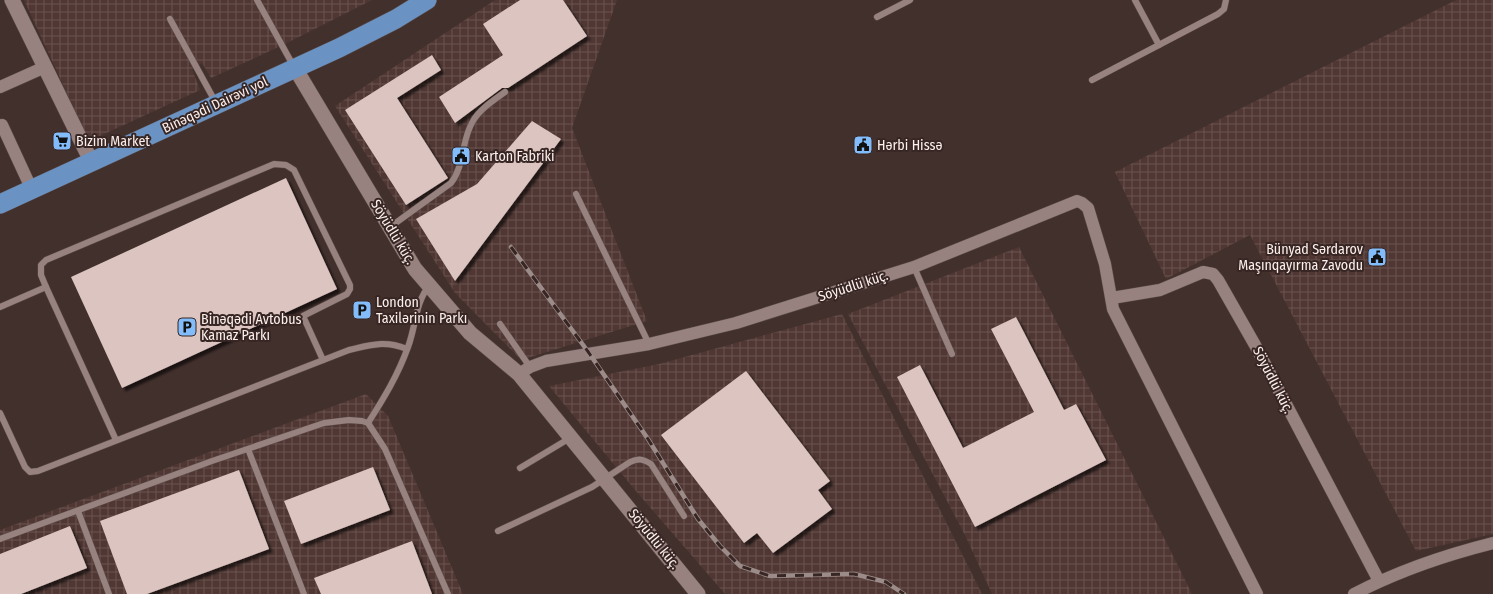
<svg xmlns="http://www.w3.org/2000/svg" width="1493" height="594" font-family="'Fira Sans Condensed',sans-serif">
<defs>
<pattern id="industrial-grid" width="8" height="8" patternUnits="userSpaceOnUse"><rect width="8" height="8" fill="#503733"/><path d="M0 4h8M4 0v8" fill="none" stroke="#6a5451"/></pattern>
<filter id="shadow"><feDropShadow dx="3.5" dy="3.5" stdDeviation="1" flood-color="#0009"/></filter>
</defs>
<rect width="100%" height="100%" fill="#42302d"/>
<g fill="url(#industrial-grid)">
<polygon points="24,0 372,0 283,45 211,78 202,63 192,69 200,90 89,141"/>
<polygon points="495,0 617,0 572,128 647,321 521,360 455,293 335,106"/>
<polygon points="1456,0 1493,0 1493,534 1416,551 1250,235 1166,279 1115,172"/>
<polygon points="1019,247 1192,594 992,594 965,535 848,314"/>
<polygon points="842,314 982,594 725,594 635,490 549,386 659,364"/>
<polygon points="366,394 388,416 463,594 0,594 0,530"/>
</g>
<g fill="#dcc5c1" filter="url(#shadow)">
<polygon points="520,0 563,0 587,36 508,88 502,88 455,123 439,97 503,55 483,24"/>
<polygon points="432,55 441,70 397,98 448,178 406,205 345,110"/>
<polygon points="532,121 561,139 455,281 416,219 477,184"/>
<polygon points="286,178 337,289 122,388 71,277"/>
<polygon points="1016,317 1064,410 1076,404 1106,460 975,527 897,377 920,365 963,448 1034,412 991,329"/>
<polygon points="746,371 830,481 818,490 832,509 773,553 757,533 744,543 661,435"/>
<polygon points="373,467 390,510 301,544 284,501"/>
<polygon points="239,470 269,549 147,594 127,594 100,521"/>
<polygon points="70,526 87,568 21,594 0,594 0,554"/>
<polygon points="412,541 432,594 321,594 314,578"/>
</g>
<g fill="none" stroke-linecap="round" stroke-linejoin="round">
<g stroke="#5b4c49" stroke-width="7">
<g id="service">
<polyline points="257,0 294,67"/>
<polyline points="1135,0 1159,45"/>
<polyline points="877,17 910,0"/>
<polyline points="170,19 216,103"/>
<polyline points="1092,80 1218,14 1224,9 1226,0"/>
<polyline points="576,194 649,344"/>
<path d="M390,227L451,183C465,165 461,140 473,121C480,109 494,100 505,92"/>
<polyline points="914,267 952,354"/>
<polyline points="0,307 46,287"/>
<polyline points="500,324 530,367"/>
<path d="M0,413L25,467L30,472L38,471L349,350C371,345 385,340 407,349"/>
<path d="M368,423C384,398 398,375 408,347C416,326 415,303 429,286"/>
<polyline points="116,440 46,287 41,275 41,265 46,260 274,164 286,165 294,170 350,285 350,289 347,294 303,316 323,360"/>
<polyline points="248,449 304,594"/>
<polyline points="520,468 570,438"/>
<polyline points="78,511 109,594"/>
<path d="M498,531L592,487L630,462C639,458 643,459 651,464L684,516"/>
<polyline points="0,539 212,461 324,423 349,420 362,421 368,423 385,449 448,594"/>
</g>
</g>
<g stroke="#5b4c49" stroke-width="13">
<g id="minor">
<polyline points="0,87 45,67"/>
<polyline points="2,125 32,190"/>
<polyline points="1112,298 1160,290 1203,272 1213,274 1218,280 1255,345 1379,581"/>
<polyline points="519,374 530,367 546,361 649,344 736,323 914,267 1077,201 1082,203 1088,208 1105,264 1113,309 1257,594"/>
<path d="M1354,594C1398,571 1445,555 1493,543"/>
</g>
</g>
<g stroke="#5b4c49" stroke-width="16">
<g id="tertiary">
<polyline points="12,0 92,163"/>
<polyline points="295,68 415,269 470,333 519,374 698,594"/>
</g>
</g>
<g stroke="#5b4c49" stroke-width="20">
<polyline id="primary" points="0,204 339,48 396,19 427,0"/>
</g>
<use href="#service" stroke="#98827f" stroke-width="6"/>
<use href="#minor" stroke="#98827f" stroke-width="12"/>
<use href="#tertiary" stroke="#98827f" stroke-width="15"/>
<use href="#primary" stroke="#6a92c3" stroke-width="19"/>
<g stroke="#9c8c89" stroke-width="4.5">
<polyline id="rail" points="511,247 589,353 648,439 698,519 720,546 740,566 770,576 854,574 886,582 904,594"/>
</g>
<use href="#rail" stroke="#372623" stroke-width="3" stroke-dasharray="9" stroke-linecap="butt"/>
</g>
<defs>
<g id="supermarket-square" transform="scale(1)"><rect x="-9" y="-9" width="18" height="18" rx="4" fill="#83bcfb" stroke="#372623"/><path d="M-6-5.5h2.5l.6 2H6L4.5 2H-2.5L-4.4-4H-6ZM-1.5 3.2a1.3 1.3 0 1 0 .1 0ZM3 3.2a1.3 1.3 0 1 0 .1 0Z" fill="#111"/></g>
<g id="civic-square" transform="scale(1)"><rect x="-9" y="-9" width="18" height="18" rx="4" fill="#83bcfb" stroke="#372623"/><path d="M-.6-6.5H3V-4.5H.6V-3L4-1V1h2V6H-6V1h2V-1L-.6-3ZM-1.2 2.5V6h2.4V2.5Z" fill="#111"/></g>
<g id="parking-square" transform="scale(1)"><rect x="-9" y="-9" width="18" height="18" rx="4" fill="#83bcfb" stroke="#372623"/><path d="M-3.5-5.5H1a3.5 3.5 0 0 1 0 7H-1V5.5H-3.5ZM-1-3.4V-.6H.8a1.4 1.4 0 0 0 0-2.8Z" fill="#111"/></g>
</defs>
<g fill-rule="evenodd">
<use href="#supermarket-square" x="62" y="141"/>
<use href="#civic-square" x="863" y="145"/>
<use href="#civic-square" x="461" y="156"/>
<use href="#civic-square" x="1377" y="257"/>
<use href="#parking-square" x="362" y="310"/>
<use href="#parking-square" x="187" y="327"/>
</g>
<g text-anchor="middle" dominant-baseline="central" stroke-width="4" stroke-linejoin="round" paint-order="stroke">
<g font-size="14" fill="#fcf0ed" stroke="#372623">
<text transform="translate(215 105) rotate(-25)">Binəqədi Dairəvi yol</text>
<text transform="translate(393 232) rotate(59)">Söyüdlü küç.</text>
<text transform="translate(853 286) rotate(-18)">Söyüdlü küç.</text>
<text transform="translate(1273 380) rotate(63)">Söyüdlü küç.</text>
<text transform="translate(654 539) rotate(51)">Söyüdlü küç.</text>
</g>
<g font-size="14" fill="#fcf0ed" stroke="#372623" text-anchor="start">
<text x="76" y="141">Bizim Market</text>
<text x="877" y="145">Hərbi Hissə</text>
<text x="475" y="156">Karton Fabriki</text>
<text x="1363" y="249" text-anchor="end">Bünyad Sərdarov<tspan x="1363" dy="16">Maşınqayırma Zavodu</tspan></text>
<text x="376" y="302">London<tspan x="376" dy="16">Taxilərinin Parkı</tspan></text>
<text x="201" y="319">Binəqədi Avtobus<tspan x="201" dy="16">Kamaz Parkı</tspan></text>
</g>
</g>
</svg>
